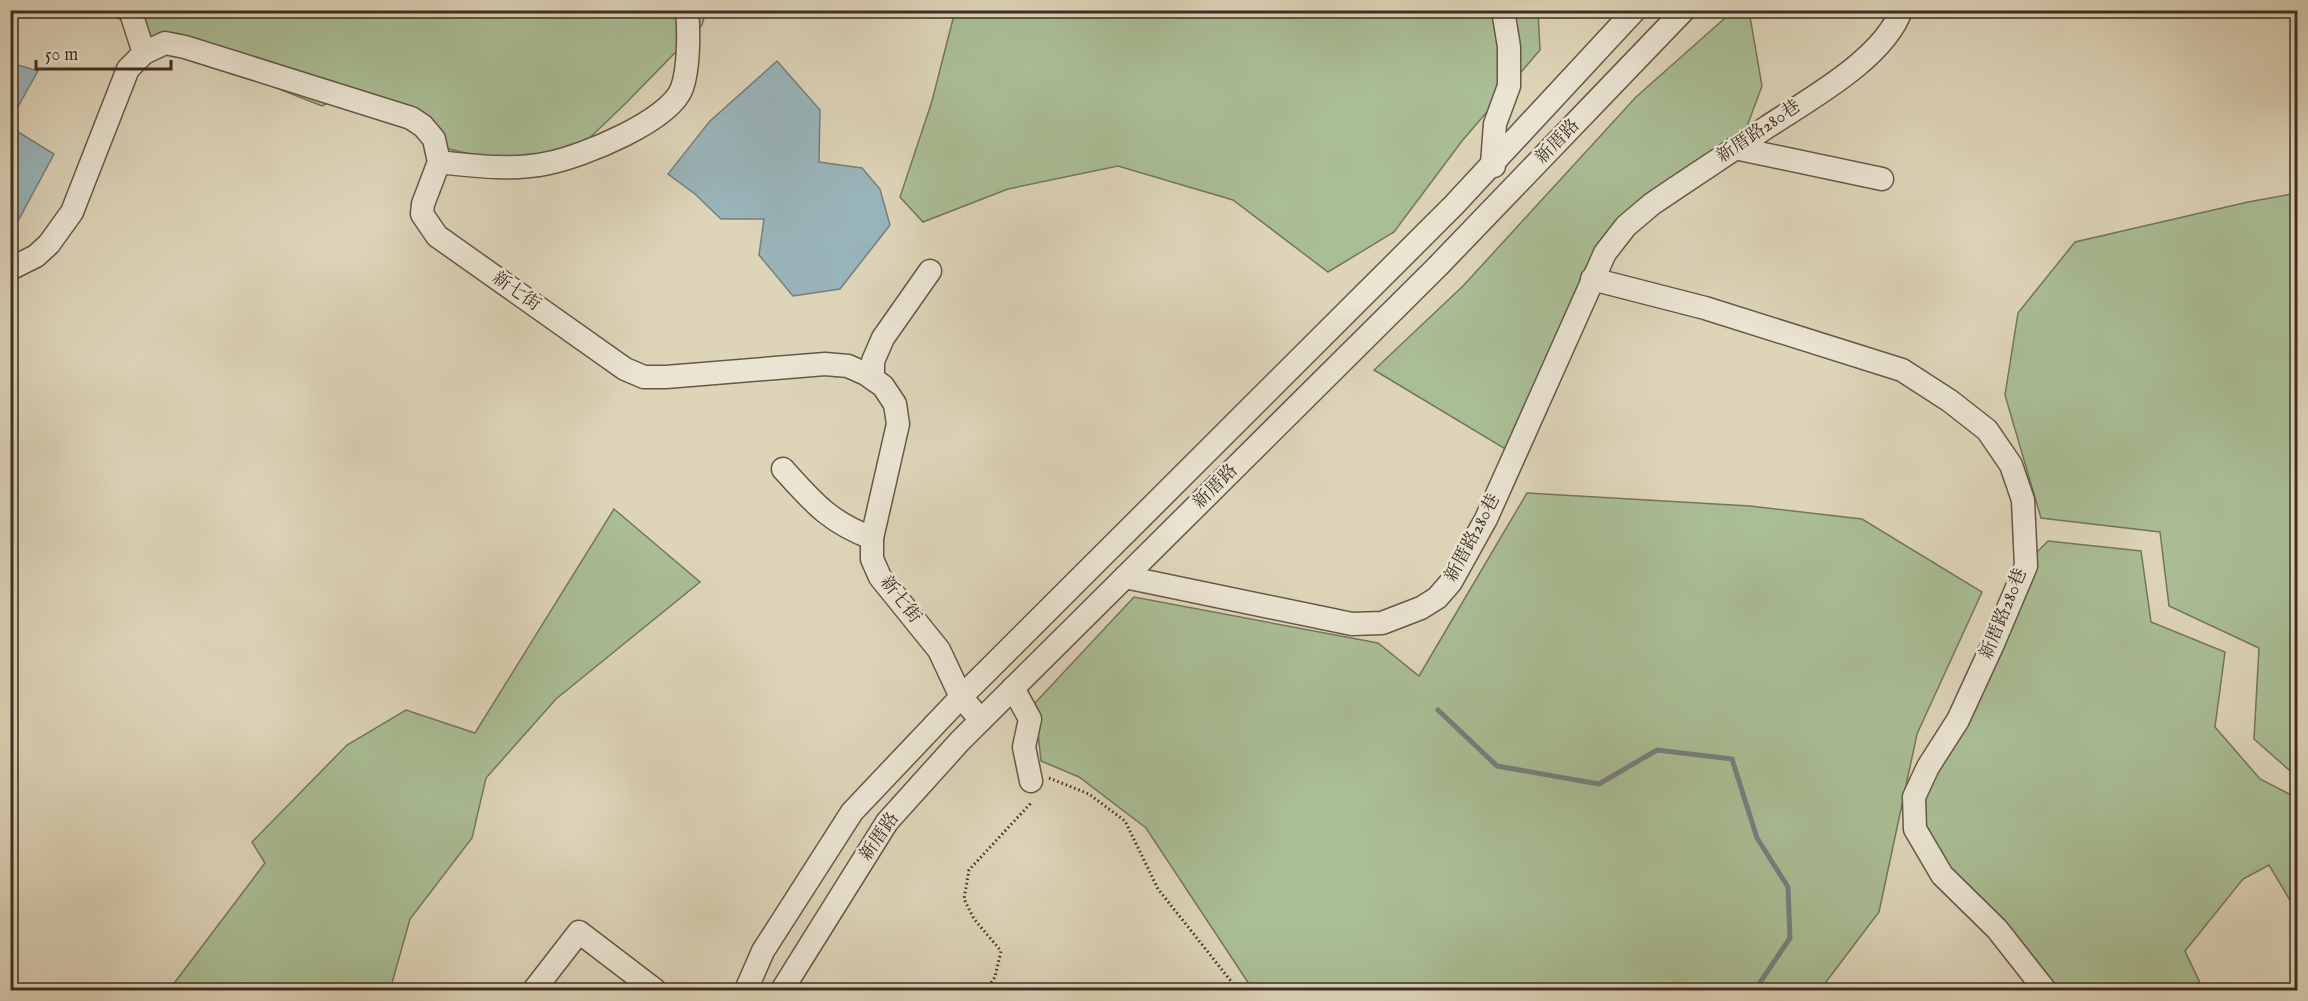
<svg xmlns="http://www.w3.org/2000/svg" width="2308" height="1001" font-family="'IM FELL English','Noto Serif TC',serif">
<rect width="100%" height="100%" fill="#ded5b9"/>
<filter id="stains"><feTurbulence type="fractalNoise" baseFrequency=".00333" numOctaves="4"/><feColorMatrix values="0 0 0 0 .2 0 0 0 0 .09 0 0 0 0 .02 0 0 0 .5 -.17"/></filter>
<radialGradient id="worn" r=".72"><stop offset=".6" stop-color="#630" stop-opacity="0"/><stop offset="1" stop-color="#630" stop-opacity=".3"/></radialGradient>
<g fill="#aabe95" stroke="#74765c" stroke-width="1.5">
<polygon points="115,10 706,11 702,25 626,103 552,174 433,145 353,92 322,106 238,73 194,62 111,14"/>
<polygon points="955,11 1538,11 1540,50 1462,141 1394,232 1328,272 1233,200 1118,166 1008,189 923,222 900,197 932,101"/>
<polygon points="1733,11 1749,11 1762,86 1743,137 1597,258 1507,450 1374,370 1463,286 1636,97"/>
<polygon points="2297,193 2298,193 2297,777 2254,739 2259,648 2169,606 2160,532 2041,518 2005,395 2018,313 2075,242 2248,202"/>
<polygon points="1527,493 1750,506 1862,519 1982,592 1917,734 1879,912 1820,990 1253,990 1146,828 1079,777 1041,761 1035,703 1134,597 1378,643 1419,676"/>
<polygon points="614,509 700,582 556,699 486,778 472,838 410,919 390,990 169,990 265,863 252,842 347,745 406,710 475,733"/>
<polygon points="2048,541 2141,551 2151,622 2225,652 2215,727 2260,779 2297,798 2297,912 2269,865 2243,879 2185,951 2202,987 2207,990 2043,990 1915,829 1928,767 2029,560"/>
</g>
<g fill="#99b5bb" stroke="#757f7e" stroke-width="1.5">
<polygon points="777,61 820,110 819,162 862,168 880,189 890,225 840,289 793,296 759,255 764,219 721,219 695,194 668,174 710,121"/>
<polygon points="11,63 38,71 11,119 10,63"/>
<polygon points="10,127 54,154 11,234 10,234"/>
</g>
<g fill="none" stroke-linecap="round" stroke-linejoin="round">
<polyline stroke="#757f7e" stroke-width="5" points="1438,710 1497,766 1599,784 1657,750 1732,759 1757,838 1788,887 1790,938 1755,990"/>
<g stroke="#665848" stroke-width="25">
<g id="minor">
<polyline points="130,10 144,53"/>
<polyline points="1735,148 1882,179"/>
<path d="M439,162C475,166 513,171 549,163C583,156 670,121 682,88C689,68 689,32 687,10"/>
<polyline points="1494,166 1492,164 1495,124 1509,86 1509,47 1503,10"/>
<polyline points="10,269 36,256 49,244 72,212 128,69 144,53 165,43 185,47 411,118 423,126 434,139 439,162 423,204 422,214 437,236 625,369 644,377 666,377 825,364 848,366 866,374 883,386 895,404 898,424 872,538 872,559 880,577 939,650 961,697 981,720"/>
<polyline points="1592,279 1705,308 1902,370 1950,401 1987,430 2011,465 2023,500 2026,566 1993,644 1958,720 1928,767 1914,797 1915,829 1942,875 1997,929 2045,990"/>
<polyline points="873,379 873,361 883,338 930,271"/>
<path d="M783,469C813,502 829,522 872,538"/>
<path d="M1125,577L1352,624L1382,623L1421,608L1437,598L1451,582L1486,519L1605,253L1626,226L1652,204C1690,178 1729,153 1767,127C1808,100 1885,58 1901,10"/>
<polyline points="1013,688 1030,719 1024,747 1031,781"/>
<polyline points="534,990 579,932 655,990"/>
<polyline points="746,990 763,951 852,812 961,697 1454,205 1635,10"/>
<polyline points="782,990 887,822 960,741 1438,266 1684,10"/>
</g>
</g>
<g stroke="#3e2e23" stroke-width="3" stroke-dasharray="1.5 3" stroke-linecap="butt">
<polyline points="1049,778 1089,794 1125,821 1158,889 1238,990"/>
<polyline points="986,990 995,977 1001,951 974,919 964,899 969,870 1030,804 1031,801"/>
</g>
<use href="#minor" stroke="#eae4d2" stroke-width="22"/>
</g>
<g text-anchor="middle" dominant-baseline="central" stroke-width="5" stroke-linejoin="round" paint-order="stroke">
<g font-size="18" fill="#3e2e23" stroke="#eae4d2">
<text transform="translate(1759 132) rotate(-34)">新厝路280巷</text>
<text transform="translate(1558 142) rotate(-46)">新厝路</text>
<text transform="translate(516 292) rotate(35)">新七街</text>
<text transform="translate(1216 487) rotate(-45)">新厝路</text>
<text transform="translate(1473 538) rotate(-62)">新厝路280巷</text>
<text transform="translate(900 600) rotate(52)">新七街</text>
<text transform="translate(2004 614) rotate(-68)">新厝路280巷</text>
<text transform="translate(880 837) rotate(-55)">新厝路</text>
</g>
</g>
<rect width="2308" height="1001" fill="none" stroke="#ded5b9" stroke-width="36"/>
<rect x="12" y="12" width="2284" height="977" fill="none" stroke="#3e2e23" stroke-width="3"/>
<rect x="18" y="18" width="2272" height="965" fill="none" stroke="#3e2e23" stroke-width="1.5"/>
<path d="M36 60v9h135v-9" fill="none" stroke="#3e2e23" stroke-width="3"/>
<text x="45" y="60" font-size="18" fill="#3e2e23" stroke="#eae4d2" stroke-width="4.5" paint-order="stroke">50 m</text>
<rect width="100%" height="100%" filter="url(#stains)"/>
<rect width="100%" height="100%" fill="url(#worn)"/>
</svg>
